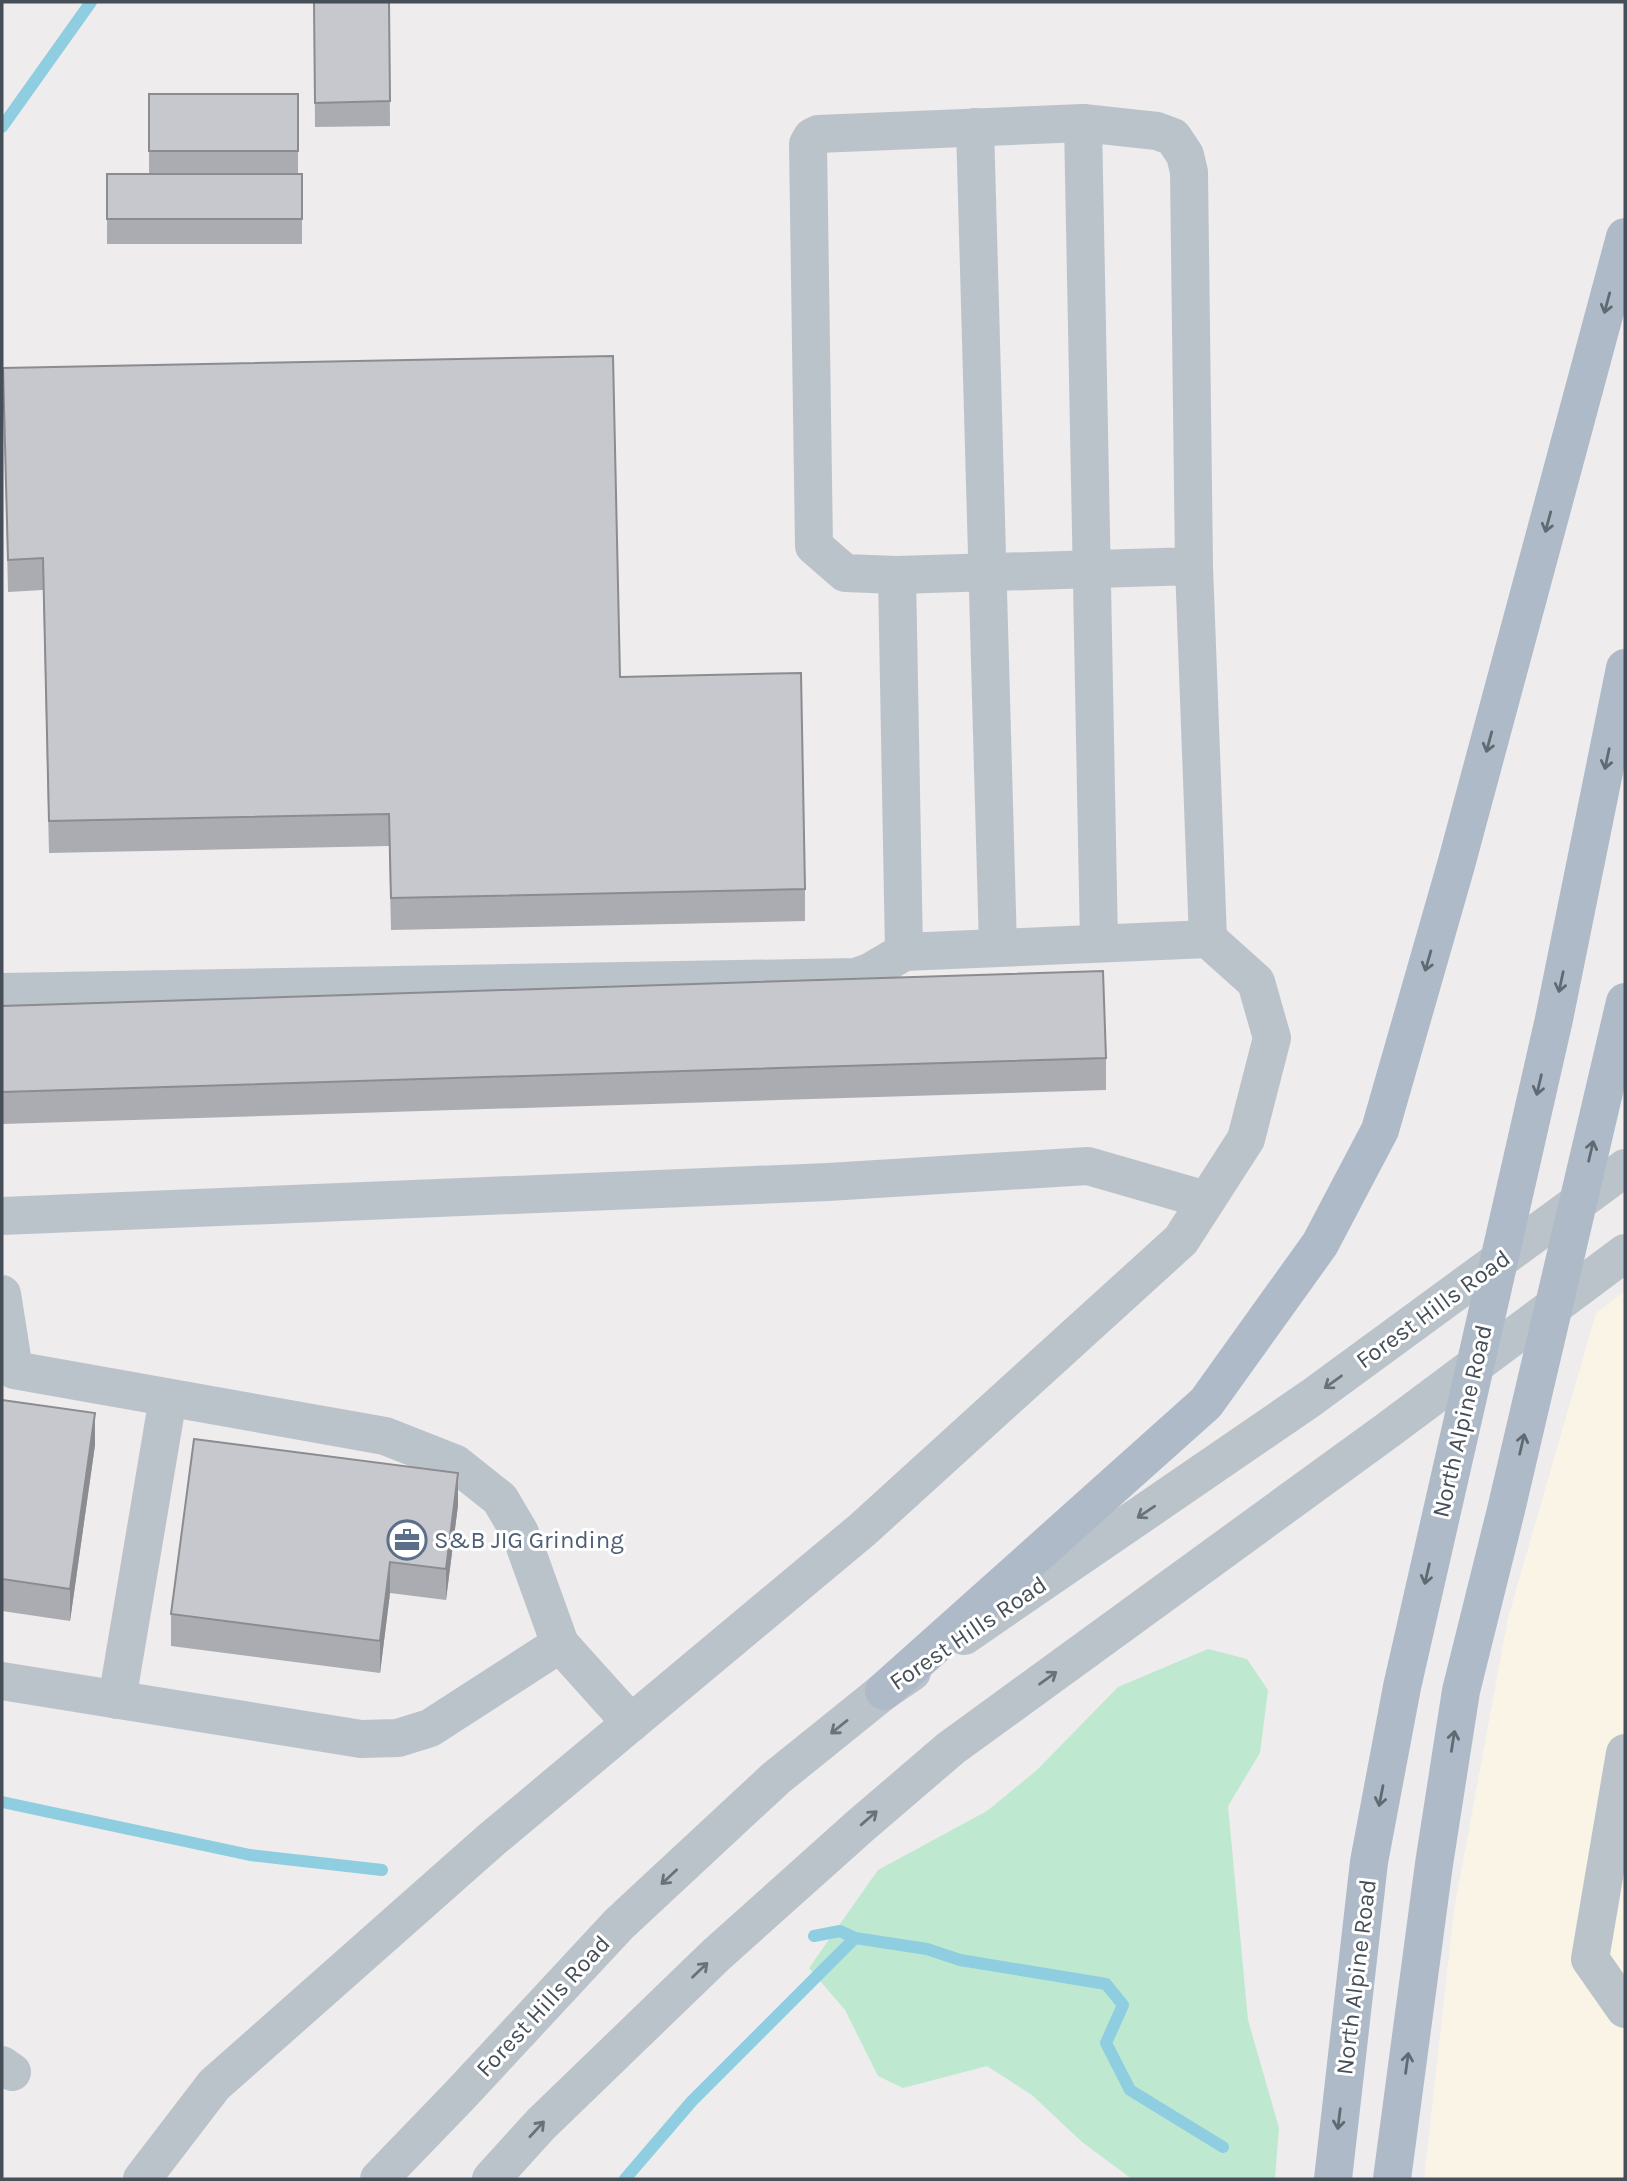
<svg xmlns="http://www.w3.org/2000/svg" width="1627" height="2181" font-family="Karla,sans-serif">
<rect width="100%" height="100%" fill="#eeecec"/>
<polygon fill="#f9f4e5" points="1625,1291 1625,2179 1424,2179 1454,1910 1508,1618 1596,1313"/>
<polygon fill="#bee9d0" points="1208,1649 1247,1659 1268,1690 1260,1753 1228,1806 1248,2020 1279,2128 1275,2179 1132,2179 1082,2142 1032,2095 987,2066 903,2088 878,2076 845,2010 809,1968 878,1870 987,1811 1037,1770 1118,1687"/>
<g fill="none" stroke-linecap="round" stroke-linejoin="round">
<g stroke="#8fcde1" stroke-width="12">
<polyline points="2,127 91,2"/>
<polyline points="2,1802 250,1855 382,1870"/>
<polyline points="814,1936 840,1931 855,1938 927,1949 960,1960 1106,1984 1123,2005 1106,2043 1130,2090 1223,2147"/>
<polyline points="625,2179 692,2101 855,1938"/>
</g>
<g stroke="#bbc3ca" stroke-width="38">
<polyline points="1083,123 1099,943"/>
<polyline points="975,127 998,947"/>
<polyline points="1194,566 897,575 845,573 814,546 808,144 812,137 818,134 1083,123 1157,131 1173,137 1185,155 1189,172 1194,566 1208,939"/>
<polyline points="2,992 856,977 870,972 904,952 897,575"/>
<polyline points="2,1216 828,1182 1088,1166 1206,1200"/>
<polyline points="2,1294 14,1370 385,1436 456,1464 500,1499 520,1533 560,1644"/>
<polyline points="964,1636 1311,1398 1625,1168"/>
<polyline points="2,1681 361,1739 398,1738 430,1728 560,1644 631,1723"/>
<polyline points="117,1700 168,1398"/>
<polyline points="1625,1753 1590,1959 1625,2009"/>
<polyline points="2,2065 12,2072"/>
<polyline points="142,2179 214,2085 492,1839 862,1530 1181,1240 1246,1139 1272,1038 1256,982 1208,939 904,952"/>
<polyline points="379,2179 460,2095 619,1924 776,1778 884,1691 912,1672"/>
<polyline points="491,2179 541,2124 716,1955 860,1826 951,1748 1388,1430 1625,1253"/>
</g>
<g stroke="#aebac8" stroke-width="38">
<polyline points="884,1691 1206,1403 1320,1244 1380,1130 1456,865 1625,237"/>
<polyline points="1333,2179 1369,1862 1402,1687 1554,1019 1625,668"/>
<polyline points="1392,2179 1434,1864 1461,1691 1506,1510 1625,1002"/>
</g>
</g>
<g fill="#abacb1">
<polygon points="314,2 389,2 390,126 315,127"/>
<polygon points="149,94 298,94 298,174 302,174 302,244 107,244 107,174 149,174"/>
<polygon points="3,368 620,677 805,889 805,921 391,930 389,846 49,853 43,590 8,592"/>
<polygon points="2,1006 1106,1058 1106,1090 2,1124"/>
<polygon points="2,1400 95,1445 70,1621 2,1611"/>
<polygon points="458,1505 446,1600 390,1593 380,1673 171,1646 171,1614"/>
</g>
<g fill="#8b8c90">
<polygon points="95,1413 95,1445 70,1621 70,1589"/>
<polygon points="458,1473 458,1505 446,1600 446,1569"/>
<polygon points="390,1562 390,1593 380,1673 380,1641"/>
</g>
<g fill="#c7c8ce" stroke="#8b8c90" stroke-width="2">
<polygon points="314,2 389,2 390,101 315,103"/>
<rect x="149" y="94" width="149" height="57"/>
<rect x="107" y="174" width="195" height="45"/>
<polygon points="613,356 620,677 801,673 805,889 391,898 389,814 49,821 43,558 8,560 3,368"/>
<polygon points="1103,971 1106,1058 2,1092 2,1006"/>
<polygon points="2,1400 95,1413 70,1589 2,1579"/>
<polygon points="194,1439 458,1473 446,1569 390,1562 380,1641 171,1614"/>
</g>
<defs><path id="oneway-shaft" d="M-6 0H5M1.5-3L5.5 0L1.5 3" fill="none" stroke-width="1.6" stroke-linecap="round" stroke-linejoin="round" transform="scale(1.75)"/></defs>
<g stroke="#606a73">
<use href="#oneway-shaft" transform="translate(1607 303) rotate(105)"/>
<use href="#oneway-shaft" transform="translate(1548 522) rotate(105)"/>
<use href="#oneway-shaft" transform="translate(1489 742) rotate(105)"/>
<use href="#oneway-shaft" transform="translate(1607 759) rotate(102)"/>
<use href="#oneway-shaft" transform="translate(1428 961) rotate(106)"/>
<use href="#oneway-shaft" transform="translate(1561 982) rotate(102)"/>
<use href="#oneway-shaft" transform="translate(1539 1085) rotate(103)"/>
<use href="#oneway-shaft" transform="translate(1591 1151) rotate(-77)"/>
<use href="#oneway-shaft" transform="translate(1522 1444) rotate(-77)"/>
<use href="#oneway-shaft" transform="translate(1427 1574) rotate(103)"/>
<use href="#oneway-shaft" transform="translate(1453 1741) rotate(-81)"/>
<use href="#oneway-shaft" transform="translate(1381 1796) rotate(101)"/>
<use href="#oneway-shaft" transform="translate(1407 2063) rotate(-82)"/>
<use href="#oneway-shaft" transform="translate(1339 2119) rotate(97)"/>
</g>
<g stroke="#69727a">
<use href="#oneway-shaft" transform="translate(1333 1382) rotate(144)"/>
<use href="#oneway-shaft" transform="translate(1146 1512) rotate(146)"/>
<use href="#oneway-shaft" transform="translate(1048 1678) rotate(-36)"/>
<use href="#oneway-shaft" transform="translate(839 1727) rotate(141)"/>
<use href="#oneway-shaft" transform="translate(869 1818) rotate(-41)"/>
<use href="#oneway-shaft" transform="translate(669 1877) rotate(137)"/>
<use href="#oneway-shaft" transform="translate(700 1970) rotate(-44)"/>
<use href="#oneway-shaft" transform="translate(537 2129) rotate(-47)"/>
</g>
<defs>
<g id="office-ring" transform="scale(2.0125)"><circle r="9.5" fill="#fff" stroke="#5c6f8a" stroke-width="1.5"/><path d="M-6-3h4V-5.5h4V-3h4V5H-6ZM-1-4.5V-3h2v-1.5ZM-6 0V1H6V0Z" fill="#5c6f8a"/></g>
</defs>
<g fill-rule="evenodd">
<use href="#office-ring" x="407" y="1540"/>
</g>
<g text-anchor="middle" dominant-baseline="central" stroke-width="6" stroke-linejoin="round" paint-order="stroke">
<g font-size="24" fill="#464f57" stroke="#fff">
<text transform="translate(1433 1309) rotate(-36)">Forest Hills Road</text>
<text transform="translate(1462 1421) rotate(-77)">North Alpine Road</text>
<text transform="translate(968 1633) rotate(-34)">Forest Hills Road</text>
<text transform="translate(1356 1977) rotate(-83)">North Alpine Road</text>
<text transform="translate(543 2006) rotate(-47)">Forest Hills Road</text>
</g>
<g font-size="24" fill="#4e5e75" stroke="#fff" text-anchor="start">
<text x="434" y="1540">S&amp;B JIG Grinding</text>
</g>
</g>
<rect width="1627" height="2181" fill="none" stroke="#464f57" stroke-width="7"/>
</svg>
